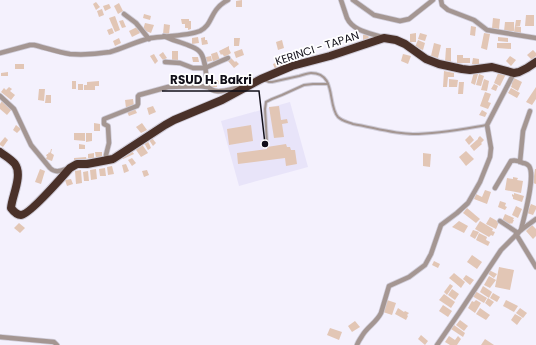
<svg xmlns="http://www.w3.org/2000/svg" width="536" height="345" font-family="Poppins,sans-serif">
<rect width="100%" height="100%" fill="#f4f1fd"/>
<polygon fill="#e8e4f9" points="290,102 308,167 239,186 221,121"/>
<g fill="#e2c6b5">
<polygon points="242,0 242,7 236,7 236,1"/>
<polygon points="96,2 100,7 96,10 93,4"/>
<polygon points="119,3 123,11 118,14 114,6"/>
<polygon points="109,4 111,8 105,11 103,6"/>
<polygon points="102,9 104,15 99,17 97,11"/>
<polygon points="144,14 151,16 150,20 143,18"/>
<polygon points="526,15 534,15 534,26 525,26"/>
<polygon points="115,16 120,30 115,32 109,18"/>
<polygon points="493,18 500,19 499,29 492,28"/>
<polygon points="181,19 189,19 189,21 191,21 191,29 188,30 188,28 185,28 185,24 182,24"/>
<polygon points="123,20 126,27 122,28 119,21"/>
<polygon points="516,20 521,20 520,26 515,26"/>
<polygon points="505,22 514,22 514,26 513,26 514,26 514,31 504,31"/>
<polygon points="145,23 154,25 151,33 143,30"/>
<polygon points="164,24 170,25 169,34 163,34"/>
<polygon points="471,26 476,27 475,36 470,35"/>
<polygon points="515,26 521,27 521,33 514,32"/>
<polygon points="137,27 140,33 132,37 129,31"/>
<polygon points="112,28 114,33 109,35 107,30"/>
<polygon points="416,33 416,42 410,42 410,34"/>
<polygon points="420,33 427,35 425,41 418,39"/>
<polygon points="484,33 490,34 487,50 481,48"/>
<polygon points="368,34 369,39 363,40 363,35"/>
<polygon points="198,37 199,43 192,44 192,38"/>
<polygon points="205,37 205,40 207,40 208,44 202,45 201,38"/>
<polygon points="498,37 508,38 508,42 498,41"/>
<polygon points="119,38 121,43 115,46 113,41"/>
<polygon points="234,38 240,38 239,46 234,46"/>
<polygon points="282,40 284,48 278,50 276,42"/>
<polygon points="418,40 425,43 423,50 415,47"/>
<polygon points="434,43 441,45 438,58 431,56"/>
<polygon points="497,43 511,43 511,49 497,48"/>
<polygon points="229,46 229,49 231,53 225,57 222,54 221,55 219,51"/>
<polygon points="446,48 451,48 451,63 445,62"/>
<polygon points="242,49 244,55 236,58 234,52"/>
<polygon points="533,50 536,53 536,56 532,60 527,55"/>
<rect x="172" y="51" width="6" height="10"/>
<polygon points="163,52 167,58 163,60 159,55"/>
<polygon points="217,52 220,60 213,62 211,54"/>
<polygon points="154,54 158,61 155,64 150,56"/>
<polygon points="403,54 411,56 408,64 401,61"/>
<polygon points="457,55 463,55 463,58 470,58 470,63 457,63"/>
<polygon points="211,56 212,61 206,62 206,57"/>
<polygon points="510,56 516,60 511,66 506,61"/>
<polygon points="192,57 198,57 199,62 193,62"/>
<polygon points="231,58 235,62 236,61 239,64 234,68 228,61"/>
<polygon points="473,58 479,59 479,65 472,64"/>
<polygon points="281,61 283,66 275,69 273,64"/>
<rect x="15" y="64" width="9" height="5"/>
<polygon points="444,71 454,73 454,77 448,77 447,87 443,87"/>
<polygon points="499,71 506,74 500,86 494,83"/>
<polygon points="8,72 8,76 1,76 1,73"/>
<polygon points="474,72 478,74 475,85 471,83"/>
<polygon points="479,74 484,76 481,86 476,85"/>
<polygon points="512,77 522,82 518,91 511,87 512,84 510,83"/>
<polygon points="449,79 458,80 457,87 449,87"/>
<polygon points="484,79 489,81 487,91 481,90"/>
<polygon points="208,80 218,80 218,81 220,81 221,84 217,84 217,87 210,87"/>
<rect x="72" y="81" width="4" height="8"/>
<polygon points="99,81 99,86 95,86 95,90 84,90 84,85 87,85 87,82"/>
<polygon points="459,82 464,82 463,94 458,94"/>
<rect x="78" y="84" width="5" height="6"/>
<polygon points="494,84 498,86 496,91 491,89"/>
<polygon points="9,87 12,89 10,91 15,95 11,100 1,92 4,88 6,90"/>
<polygon points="536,87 536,99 532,105 526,102"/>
<polygon points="511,88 520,93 517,98 508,93"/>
<polygon points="39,89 45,89 44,101 38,100"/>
<polygon points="485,92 491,94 488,102 491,103 488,109 480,106"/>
<polygon points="46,95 51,95 51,103 45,103"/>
<polygon points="133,99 134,106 126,108 125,100"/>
<polygon points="2,101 12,109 7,115 0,109 0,104"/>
<polygon points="153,106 156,112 149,115 147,108"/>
<polygon points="279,106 281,120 287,119 288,123 282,124 284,137 274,138 269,107"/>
<polygon points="135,109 137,113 129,116 127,112"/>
<polygon points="482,110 487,113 485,117 479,115"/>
<polygon points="94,123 100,124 100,131 94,131"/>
<polygon points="142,123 147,130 141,133 136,127"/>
<polygon points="16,125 21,129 17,133 13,130"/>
<polygon points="251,125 253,141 229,145 227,129"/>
<polygon points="74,133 85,133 85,141 74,140"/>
<polygon points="86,133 92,133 92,141 86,142"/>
<polygon points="470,135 474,140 469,145 465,140"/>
<polygon points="480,136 484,140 481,143 482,144 474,151 470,146 478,139 478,138"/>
<polygon points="5,137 8,140 3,147 0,145 0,143"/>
<polygon points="152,138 156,143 153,146 149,140"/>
<polygon points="147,139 151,148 148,150 143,141"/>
<polygon points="141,143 148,153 141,157 134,147"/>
<polygon points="79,144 85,145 85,149 79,149"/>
<polygon points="286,144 287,147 290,147 291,150 295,150 297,164 286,166 285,158 238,164 237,153 267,149 267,147"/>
<polygon points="51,149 52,149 51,153 54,155 52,161 46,159 47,156 46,156 47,154 48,154 49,152 50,153"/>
<polygon points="132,151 134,154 123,159 122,157"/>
<polygon points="466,151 474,159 466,166 459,157"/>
<polygon points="95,152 102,152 102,158 96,158"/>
<polygon points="94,153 94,158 88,158 88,154"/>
<polygon points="423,153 431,154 430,167 423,166"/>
<polygon points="86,157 87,161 74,162 74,158"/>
<polygon points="132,158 136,163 132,166 128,160"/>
<polygon points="126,164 129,171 124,173 122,165"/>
<polygon points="112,166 114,174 108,175 107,167"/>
<polygon points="105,168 106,176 100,176 99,169"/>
<polygon points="40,169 45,171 41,184 35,182"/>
<polygon points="96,169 97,179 91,180 90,170"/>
<polygon points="535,169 536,169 536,184 533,183"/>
<polygon points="81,170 82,183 76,184 75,171"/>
<polygon points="147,170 149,175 144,177 142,171"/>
<polygon points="88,171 89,181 84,181 83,172"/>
<polygon points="513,177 518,178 517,180 523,181 521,193 505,190 507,178 513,179"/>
<polygon points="71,179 73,184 67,186 65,180"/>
<polygon points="485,190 491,192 487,204 474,199 476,194 482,197"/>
<polygon points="514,193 524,196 522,202 513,199 513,197 512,196 512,194 514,195"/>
<polygon points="500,201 506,203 505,206 507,207 505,210 498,207"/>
<polygon points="531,204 536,206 536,209 533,215 527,213"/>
<polygon points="516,206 522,209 518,218 512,215"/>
<polygon points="467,208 480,219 476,223 463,213"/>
<polygon points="505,214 514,218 513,220 514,220 512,224 511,223 510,224 502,221"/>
<polygon points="490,217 499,222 496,229 486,224"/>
<polygon points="459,221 468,226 464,233 452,227"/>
<polygon points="480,221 493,229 492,231 495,232 493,236 491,235 489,237 475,229"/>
<polygon points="19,223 25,228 20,233 14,228"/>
<polygon points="532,225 536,229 536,236 533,239 526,231"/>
<polygon points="473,230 479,232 475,239 470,236"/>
<polygon points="479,233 487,237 486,240 490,242 488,246 476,240"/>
<polygon points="472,255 482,262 477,269 467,262"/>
<polygon points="434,261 440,264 438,268 432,265"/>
<polygon points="499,267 514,270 510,290 495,287"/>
<polygon points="489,270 497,274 494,278 487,273"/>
<polygon points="454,273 465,282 461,288 454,282 457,278 454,282 449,278"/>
<polygon points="466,275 474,280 470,285 463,279"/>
<polygon points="489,276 496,280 490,288 484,285"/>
<polygon points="450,284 453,286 447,295 444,292"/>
<polygon points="483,286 492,292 489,298 480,292"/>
<polygon points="452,289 459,294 455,300 448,295"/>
<polygon points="475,291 487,298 484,303 472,296"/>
<polygon points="493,293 500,297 497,302 490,298"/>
<polygon points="444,294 455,302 451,308 439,300"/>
<polygon points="488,298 494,302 490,307 485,303"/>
<polygon points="387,300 396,303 392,315 383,312"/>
<polygon points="476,300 481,303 475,313 468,308 472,301 474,302"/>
<polygon points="506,300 518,306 514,312 503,306"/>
<polygon points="443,305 452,311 448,317 439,311"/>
<polygon points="398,308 404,312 405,311 409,313 407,315 408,316 406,320 395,314"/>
<polygon points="480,308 490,315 486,320 476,314"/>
<polygon points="520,308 527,313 523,318 516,313"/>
<polygon points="515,314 522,318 517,325 511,320"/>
<polygon points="460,320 468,326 464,331 456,325"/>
<polygon points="355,321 360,327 352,332 348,326"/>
<polygon points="454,325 465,333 463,337 451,329"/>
<polygon points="330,328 342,332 339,340 327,335"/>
<polygon points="421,335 428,341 425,345 418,339"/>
<polygon points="449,336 455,340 458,336 461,339 457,345 450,345 445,342"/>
<polygon points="485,339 494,345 481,345"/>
</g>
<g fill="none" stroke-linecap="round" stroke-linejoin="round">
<g stroke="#d0cdd9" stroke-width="4">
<g id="lane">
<path d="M264,80L269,82H272C281,80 290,78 299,76C303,75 308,73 311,73C337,73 327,105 338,117C342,121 348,122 353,124C372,127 393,134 413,134C438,134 463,129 487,125"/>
<polyline points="267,143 265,109 266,102 272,99 282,95 304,85 313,84 328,84"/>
</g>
</g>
<g stroke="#d0cdd9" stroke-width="6">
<g id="street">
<path d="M341,0C343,6 345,12 347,18C353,31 370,33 382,37"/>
<polyline points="353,0 374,15 400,21 409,19 433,0"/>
<polyline points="441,0 442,5 448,10 474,20 487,30 536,38"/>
<polyline points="124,14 136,23 149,39"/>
<path d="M164,36C171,40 178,41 185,44C190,46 195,47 199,51C206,57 206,76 207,85C214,97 231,88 242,87"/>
<path d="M0,53L30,45H34C46,48 58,52 70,54C82,55 97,54 110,52C124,48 137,41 151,38C164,36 188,36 200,31C210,26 210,18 216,10C219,6 224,2 228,0"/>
<polyline points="165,62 180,63 193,68 205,68 228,58"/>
<path d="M0,96L14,109L31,145L50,168C56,174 62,170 69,168"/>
<polyline points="108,160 106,155 109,143 108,126 104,124 104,119 137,106 138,104 138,96 139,95 168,87 199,86 207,87"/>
<polyline points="520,162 523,131 530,111"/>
<path d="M495,188L511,161C515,160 519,161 523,163C525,163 527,164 529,166C536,176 524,217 521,230"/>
<polyline points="500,221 518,233"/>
<polyline points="516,234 536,267"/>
<polyline points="0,337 54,342 57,345"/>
<path d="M357,345C358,342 360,339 362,336C367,327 376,323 381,313L389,286L409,277L425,265L431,254L441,225L457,213L468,203L480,182L490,157L491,148L487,125L514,73"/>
<polyline points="437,345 459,313 501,250 521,230 536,219"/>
</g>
</g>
<g stroke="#d0cdd9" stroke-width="10">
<path id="highway" d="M0,152C5,156 11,159 15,164C23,175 12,196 11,208C14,212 17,215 21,215C29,215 63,176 70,168L77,164H87L113,159L165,125L174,120L222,100L261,79L292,66L330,56L384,38L396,40L405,44L426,59L439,64L462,69L470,70L492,67L514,73L519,72L527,68L536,62"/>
</g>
<use href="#lane" stroke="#a49692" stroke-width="2"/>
<use href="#street" stroke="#a49692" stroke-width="4.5"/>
<use href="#highway" stroke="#4a3129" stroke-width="8"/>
</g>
<g text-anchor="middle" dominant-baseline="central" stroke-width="3.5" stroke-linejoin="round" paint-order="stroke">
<g font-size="11" fill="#110f19" stroke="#fff">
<text transform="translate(317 48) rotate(-18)">KERINCI - TAPAN</text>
</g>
</g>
<path fill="none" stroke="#110f19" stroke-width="1.5" d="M265 144L259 91H162"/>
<circle fill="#110f19" stroke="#fff" stroke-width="1.5" cx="265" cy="144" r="4"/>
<g font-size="12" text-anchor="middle" font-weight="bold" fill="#110f19" stroke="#fff" stroke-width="3.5" stroke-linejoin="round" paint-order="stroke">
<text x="211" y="84">RSUD H. Bakri</text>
</g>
</svg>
